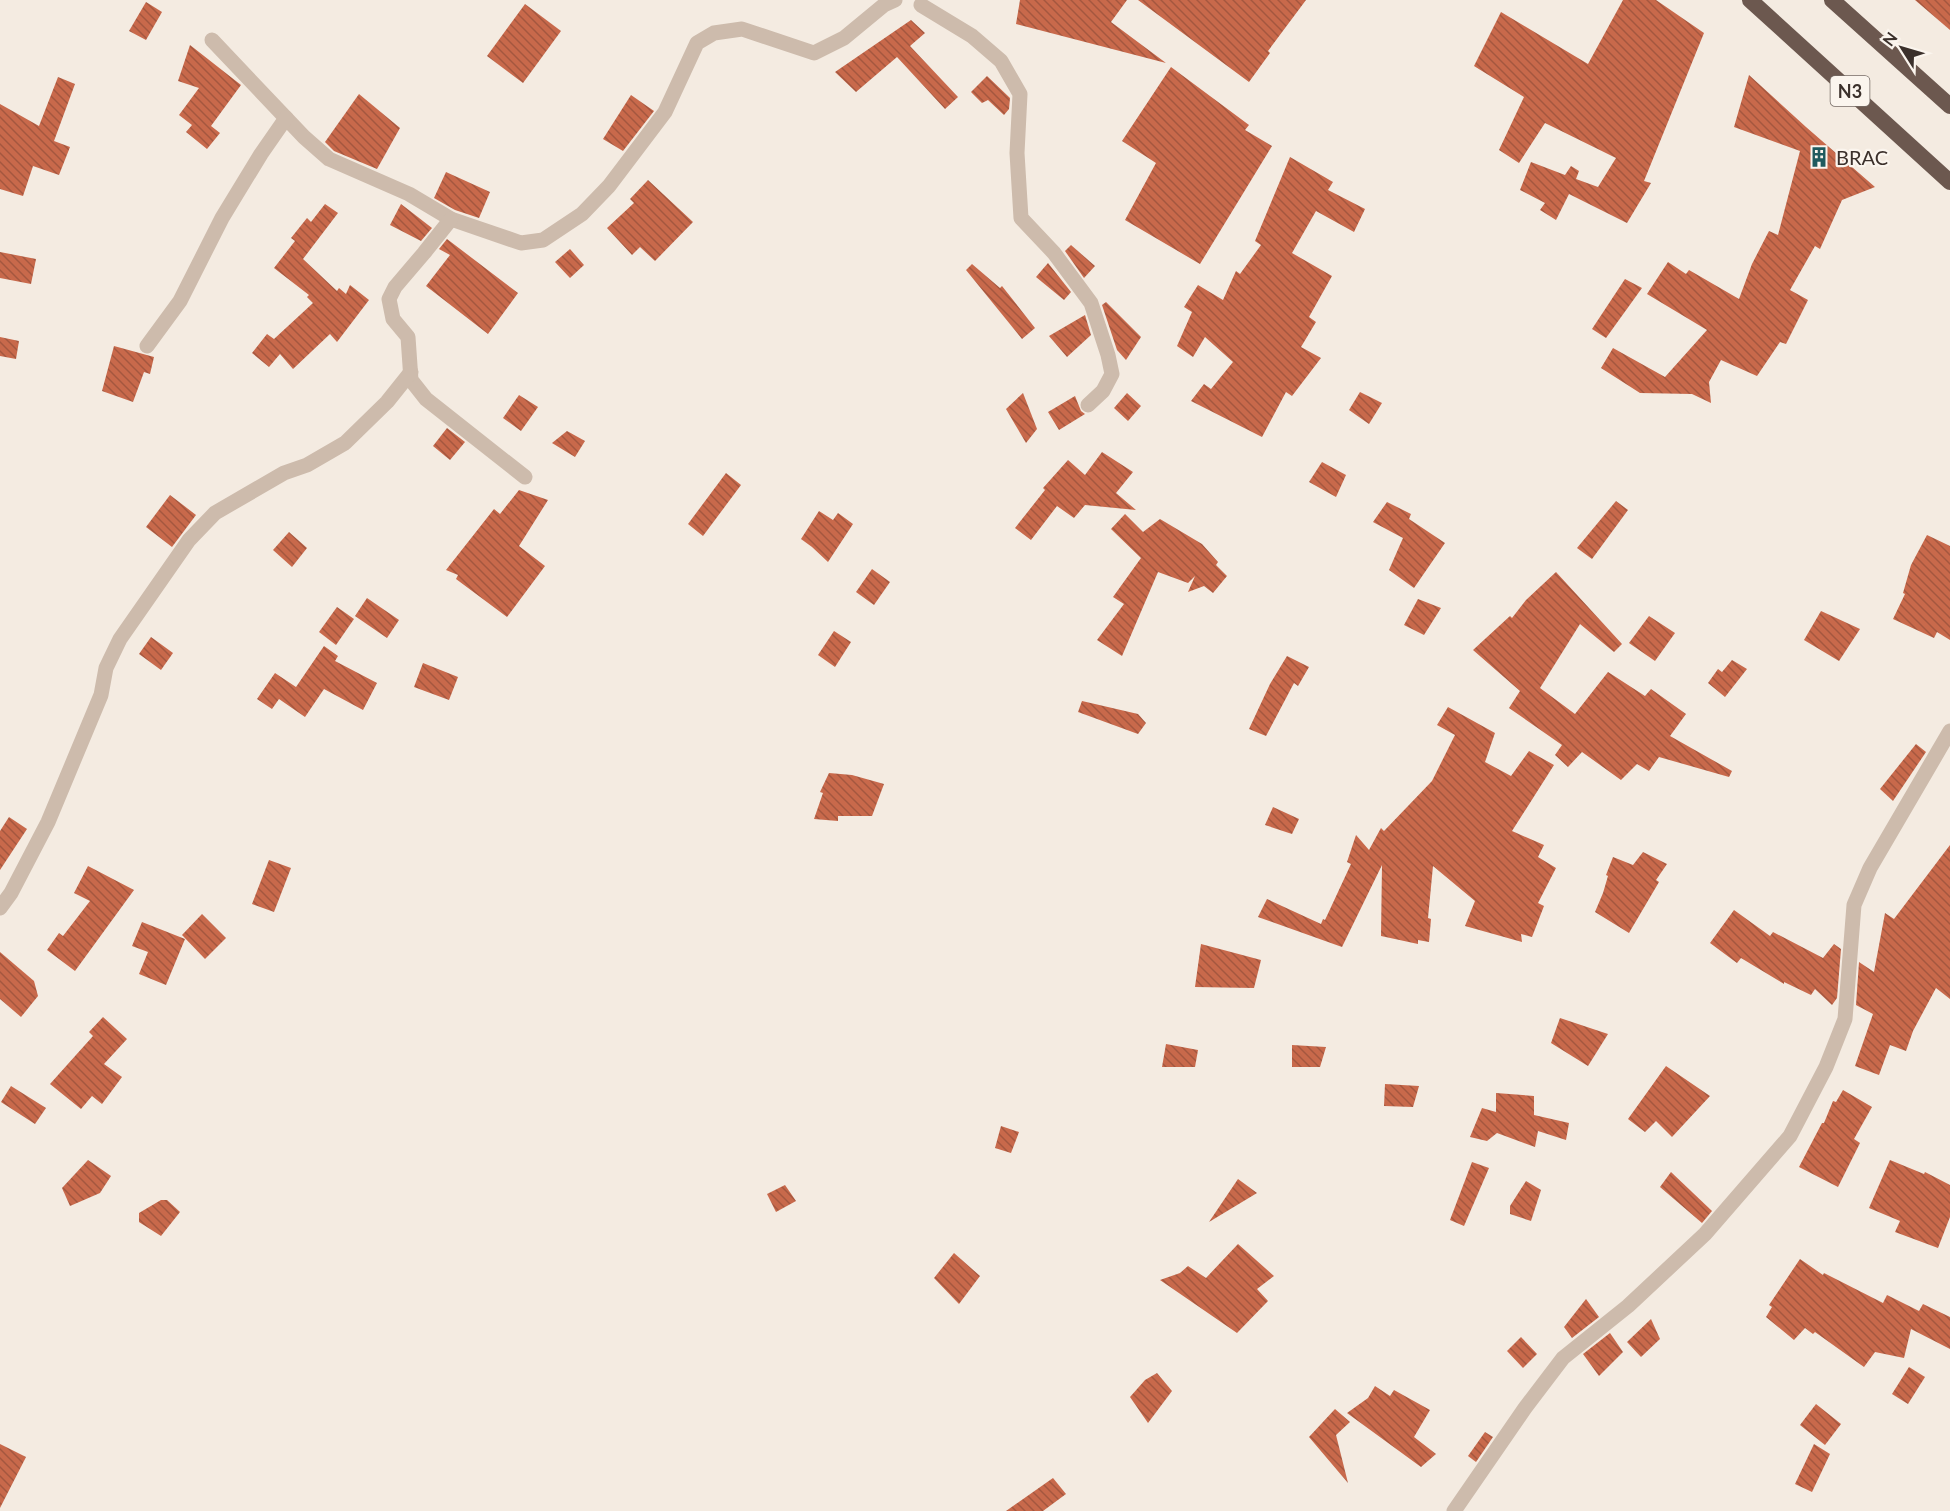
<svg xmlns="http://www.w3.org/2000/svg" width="1950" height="1511" font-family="Lato,sans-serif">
<defs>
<pattern id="building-back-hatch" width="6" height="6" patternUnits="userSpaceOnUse" patternTransform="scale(1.5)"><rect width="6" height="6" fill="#c8694b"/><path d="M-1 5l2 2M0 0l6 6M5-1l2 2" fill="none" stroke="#a4573f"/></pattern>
</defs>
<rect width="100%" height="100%" fill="#f4ebe1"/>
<g fill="url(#building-back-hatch)">
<polygon points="1020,0 1127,0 1111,22 1166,63 1016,24"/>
<polygon points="1138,0 1306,0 1268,51 1270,53 1249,82"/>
<polygon points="1623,0 1656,0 1704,33 1644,181 1651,183 1627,223 1569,194 1556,220 1540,210 1545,203 1520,190 1531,162 1565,175 1571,166 1579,171 1576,179 1598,187 1616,158 1545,123 1519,163 1499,150 1524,97 1474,66 1501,12 1588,64"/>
<polygon points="1915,0 1950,0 1950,30"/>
<polygon points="146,2 162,12 146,40 129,31"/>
<polygon points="525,4 561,31 523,83 487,56"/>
<polygon points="911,20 925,33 910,46 958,97 945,109 897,57 856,92 835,72"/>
<polygon points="190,45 241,85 211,126 220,133 207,149 186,132 192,125 179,115 199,88 178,81"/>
<polygon points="1171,67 1249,125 1245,130 1272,146 1200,264 1125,220 1156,163 1122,141"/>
<polygon points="1749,75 1806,127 1875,187 1842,200 1820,249 1815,246 1790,290 1808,300 1786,344 1780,342 1757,376 1721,360 1709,382 1711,403 1692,394 1640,393 1601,368 1613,348 1665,377 1707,330 1647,294 1668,262 1686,274 1689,270 1739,299 1752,264 1769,231 1778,235 1800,151 1734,127"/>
<polygon points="987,76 1010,98 1009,109 1004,115 988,100 982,103 971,92"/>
<polygon points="58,77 75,84 54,141 70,147 59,175 33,166 23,196 0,189 0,104 39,126"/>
<polygon points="359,94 400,128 377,169 334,151 325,142"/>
<polygon points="631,95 654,111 623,151 603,139"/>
<polygon points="1290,157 1333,182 1328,190 1365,209 1354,232 1316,211 1292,253 1332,276 1309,317 1316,322 1301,347 1321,358 1292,396 1286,392 1262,437 1191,401 1204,384 1211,389 1233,362 1205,337 1193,357 1177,346 1192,312 1184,307 1198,285 1223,300 1236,271 1240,274 1261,245 1255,241"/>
<polygon points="446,172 490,192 479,218 455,210 434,198"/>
<polygon points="648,180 693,222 655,261 640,247 632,255 607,228 634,203 630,199"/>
<polygon points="325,204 338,213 303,259 337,291 339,288 346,294 350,285 369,300 337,342 330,334 293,369 280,354 269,367 252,353 267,334 274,339 313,303 307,297 309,295 274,268 295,241 291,238 307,218 311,222"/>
<polygon points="401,204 432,228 421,241 390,225"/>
<polygon points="447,239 518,293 488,334 426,286 450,255 439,249"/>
<polygon points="1071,245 1095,266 1084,278 1065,251"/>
<polygon points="570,249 584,265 570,278 555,262"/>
<polygon points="0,252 36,259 31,284 0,278"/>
<polygon points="1048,263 1071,292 1064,300 1036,277"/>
<polygon points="972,264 1000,288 1002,286 1035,328 1022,339 966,270"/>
<polygon points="1625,279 1642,288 1606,338 1592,329"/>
<polygon points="1106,302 1141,337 1126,360 1117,350 1102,305"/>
<polygon points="1085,315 1091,335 1067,357 1049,336"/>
<polygon points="0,337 19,341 16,359 0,356"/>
<polygon points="114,346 154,357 150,374 144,372 133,402 102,391"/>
<polygon points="1360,392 1382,403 1369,424 1349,410"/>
<polygon points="1023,393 1037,429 1026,443 1006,409"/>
<polygon points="1127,393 1141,406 1128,421 1114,408"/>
<polygon points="519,395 538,407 521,431 503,418"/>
<polygon points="1075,396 1081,411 1085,414 1059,430 1048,412"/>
<polygon points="447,428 465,442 450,460 433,446"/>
<polygon points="567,431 585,441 575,457 552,443"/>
<polygon points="1102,452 1133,472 1116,493 1136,510 1085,505 1074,518 1057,506 1031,540 1015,528 1045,490 1043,488 1068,460 1085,475"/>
<polygon points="1322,462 1346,475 1336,497 1309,482"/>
<polygon points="726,473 741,485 703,536 688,524"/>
<polygon points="519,490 548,500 519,546 545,566 507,617 456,579 458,575 446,570 494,509 500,514"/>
<polygon points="170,495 196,515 172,547 146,527"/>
<polygon points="1616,501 1628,510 1592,559 1577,548"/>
<polygon points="1387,502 1411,514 1409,519 1445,543 1414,588 1389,570 1403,538 1373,522"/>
<polygon points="819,511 833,520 838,513 853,524 828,562 812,547 801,539"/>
<polygon points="1125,514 1143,532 1160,519 1202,544 1218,562 1216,565 1227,576 1213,593 1204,586 1188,592 1195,576 1188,583 1158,572 1122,656 1097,640 1124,604 1113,597 1141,558 1111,529"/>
<polygon points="289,532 307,548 292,567 273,550"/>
<polygon points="1927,535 1950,546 1950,640 1937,632 1934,638 1893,619 1905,594 1903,593 1911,565"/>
<polygon points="872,569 890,582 874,605 856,592"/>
<polygon points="1556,572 1622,644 1614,652 1580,624 1540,688 1575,714 1608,672 1645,696 1651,689 1686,714 1670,736 1732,771 1729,777 1659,757 1649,771 1637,764 1621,780 1582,752 1568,767 1555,755 1562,745 1509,708 1520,691 1473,650 1510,616 1512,618 1526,600"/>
<polygon points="367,598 399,620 387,638 355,616"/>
<polygon points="1418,599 1441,608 1424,635 1404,625"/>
<polygon points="337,607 354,619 336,645 319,632"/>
<polygon points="1821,611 1860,629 1839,661 1804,640"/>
<polygon points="1649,616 1675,633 1655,661 1629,643"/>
<polygon points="834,631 851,642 835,667 818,655"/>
<polygon points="151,637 173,653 161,670 139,654"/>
<polygon points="324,646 338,656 335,661 377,683 363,710 324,689 305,717 279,699 272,709 257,699 275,673 296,687"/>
<polygon points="1287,656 1309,667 1298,686 1294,683 1266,736 1249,729 1270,684"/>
<polygon points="1732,660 1747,669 1725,697 1708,683 1718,669 1722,672"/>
<polygon points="423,663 458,677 449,700 414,687"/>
<polygon points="1082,701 1138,714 1146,723 1138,734 1078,712"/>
<polygon points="1448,707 1495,733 1485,762 1511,776 1529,751 1554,765 1512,831 1544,845 1538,857 1556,868 1538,903 1544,906 1532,937 1521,934 1522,942 1465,926 1475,901 1433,866 1428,918 1431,919 1429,942 1418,940 1418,944 1381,936 1382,865 1342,947 1258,917 1267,899 1321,924 1323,919 1325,920 1351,864 1347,862 1356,835 1369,850 1381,828 1384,831 1432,781 1455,735 1437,725"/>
<polygon points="1916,744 1926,752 1893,801 1880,789"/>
<polygon points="829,773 852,775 884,784 872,816 838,816 838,821 814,819 823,793 820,792"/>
<polygon points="1273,807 1299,819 1292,834 1265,825"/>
<polygon points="9,817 27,829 0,870 0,831"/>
<polygon points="1950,845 1950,999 1936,988 1913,1031 1906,1051 1890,1045 1879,1075 1855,1066 1873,1014 1856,1005 1859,962 1874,972 1885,913 1894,919"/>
<polygon points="1643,852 1667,864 1656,880 1659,882 1629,933 1595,912 1603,893 1608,876 1606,875 1613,857 1633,865"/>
<polygon points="269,860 291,868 274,912 252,904"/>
<polygon points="88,866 134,890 75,971 47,950 59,933 63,936 90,901 74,893"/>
<polygon points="1734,910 1770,936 1773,932 1823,958 1834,944 1841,949 1837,998 1832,1005 1815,989 1811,995 1784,982 1784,984 1741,958 1737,963 1710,943"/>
<polygon points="202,914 226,938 205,959 182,935"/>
<polygon points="142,922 185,939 166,985 139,974 148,952 132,946"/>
<polygon points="1201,944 1261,960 1254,988 1195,987"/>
<polygon points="0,952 34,981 38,996 21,1017 0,999"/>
<polygon points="103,1017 127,1039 104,1064 122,1077 102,1104 92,1096 81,1109 50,1084 93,1036 89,1032"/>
<polygon points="1560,1018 1608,1034 1588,1066 1551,1043"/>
<polygon points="1166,1044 1198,1050 1195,1067 1162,1067"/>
<polygon points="1292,1045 1326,1047 1320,1067 1292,1067"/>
<polygon points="1666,1066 1710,1096 1672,1137 1656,1121 1645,1132 1628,1119"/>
<polygon points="1385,1084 1419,1086 1413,1107 1384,1106"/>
<polygon points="11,1086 46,1108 35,1124 1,1102"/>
<polygon points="1843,1090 1872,1107 1854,1139 1860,1143 1838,1187 1799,1167 1822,1123 1824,1123 1833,1101 1836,1102"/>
<polygon points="1496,1093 1534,1096 1534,1115 1569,1123 1566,1140 1538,1131 1535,1147 1497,1133 1487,1141 1470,1137 1482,1108 1496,1112"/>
<polygon points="1001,1126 1019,1132 1011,1153 995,1148"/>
<polygon points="88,1160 111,1176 100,1193 70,1206 62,1188"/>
<polygon points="1890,1160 1924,1174 1925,1172 1950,1185 1950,1217 1938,1248 1895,1232 1900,1221 1869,1208"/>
<polygon points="1472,1162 1489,1168 1464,1226 1450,1220"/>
<polygon points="1671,1172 1712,1211 1702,1223 1660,1187"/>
<polygon points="1238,1179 1257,1193 1209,1222"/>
<polygon points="1526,1181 1541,1190 1531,1221 1510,1214 1510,1206"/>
<polygon points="785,1185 796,1201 776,1212 767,1194"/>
<polygon points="161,1200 167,1200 180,1212 161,1236 139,1222 139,1213"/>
<polygon points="1238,1244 1274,1276 1257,1289 1268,1301 1237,1333 1160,1280 1180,1273 1188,1266 1206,1278"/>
<polygon points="954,1253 980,1276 959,1304 934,1278"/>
<polygon points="1800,1259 1823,1275 1824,1273 1883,1303 1887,1295 1919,1311 1923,1304 1950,1317 1950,1349 1911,1329 1904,1358 1875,1352 1864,1367 1815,1332 1813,1334 1805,1328 1794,1340 1766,1317 1772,1307 1769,1305"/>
<polygon points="1586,1299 1599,1317 1572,1338 1564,1327"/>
<polygon points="1651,1319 1660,1339 1641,1357 1627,1342"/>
<polygon points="1610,1333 1623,1352 1599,1376 1583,1354"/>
<polygon points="1521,1337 1537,1354 1523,1368 1507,1351"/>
<polygon points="1909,1367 1925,1377 1908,1404 1892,1394"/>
<polygon points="1157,1373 1172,1391 1148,1423 1130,1397 1145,1380"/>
<polygon points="1375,1386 1390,1396 1394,1390 1430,1410 1414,1437 1436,1454 1421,1467 1347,1413 1368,1398"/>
<polygon points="1816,1404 1841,1424 1825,1445 1800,1425"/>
<polygon points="1335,1409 1350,1422 1336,1435 1348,1483 1309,1437"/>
<polygon points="1485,1432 1493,1437 1476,1462 1468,1456"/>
<polygon points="0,1444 26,1457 0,1508"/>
<polygon points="1814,1444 1830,1454 1812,1492 1795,1484"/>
<polygon points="1053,1478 1066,1494 1043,1511 1006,1511"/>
</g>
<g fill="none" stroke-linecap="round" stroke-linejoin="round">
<g stroke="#cdbbac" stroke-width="15">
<polyline points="921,5 972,36 1001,61 1020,94 1017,153 1021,218 1054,253 1091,303 1108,355 1112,374 1103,391 1088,405"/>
<polyline points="212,40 304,137 329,159 409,194 451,219 521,243 543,240 582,214 609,186 665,112 697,43 714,33 742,29 814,53 844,38 884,5 895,0"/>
<polyline points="451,219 424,253 395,287 389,299 393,319 408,337 411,380 426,399 525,477"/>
<polyline points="147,346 180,301 222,218 261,154 286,118"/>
<polyline points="0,908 11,893 48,822 101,695 106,668 120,639 189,540 215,513 284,473 307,465 345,443 387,402 411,372"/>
<polyline points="1454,1511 1525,1408 1563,1358 1628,1306 1705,1234 1790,1136 1826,1067 1845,1019 1854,905 1870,868 1950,731"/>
</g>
<g stroke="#6c584f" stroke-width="16">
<polyline points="1750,0 1950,182"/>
<polyline points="1832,0 1950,106"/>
</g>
</g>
<defs>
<g id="building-bare" transform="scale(1.62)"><path d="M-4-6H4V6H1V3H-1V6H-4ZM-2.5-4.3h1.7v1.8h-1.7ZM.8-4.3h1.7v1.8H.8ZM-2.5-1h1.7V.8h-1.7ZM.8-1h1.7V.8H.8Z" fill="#1f5a5e" stroke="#fbf5ee" stroke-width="2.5" paint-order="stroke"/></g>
</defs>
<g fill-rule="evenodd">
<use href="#building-bare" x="1819" y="157"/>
</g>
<g text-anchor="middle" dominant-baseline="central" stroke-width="4.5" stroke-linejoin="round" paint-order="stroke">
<rect fill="#fbf5ee" stroke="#756b66" stroke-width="1.5" x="1830.5" y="76" width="39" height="30" rx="4.5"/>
<g font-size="18" font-weight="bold" fill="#3b302b">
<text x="1850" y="91">N3</text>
</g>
<g font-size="20" fill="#3b302b" stroke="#fbf5ee" text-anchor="start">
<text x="1836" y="157">BRAC</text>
</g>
</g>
<g transform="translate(1902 48) rotate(307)" stroke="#fbf5ee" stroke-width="4.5" paint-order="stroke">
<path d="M0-4.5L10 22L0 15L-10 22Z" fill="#3b302b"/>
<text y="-9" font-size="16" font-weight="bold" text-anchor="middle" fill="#3b302b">N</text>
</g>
</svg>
